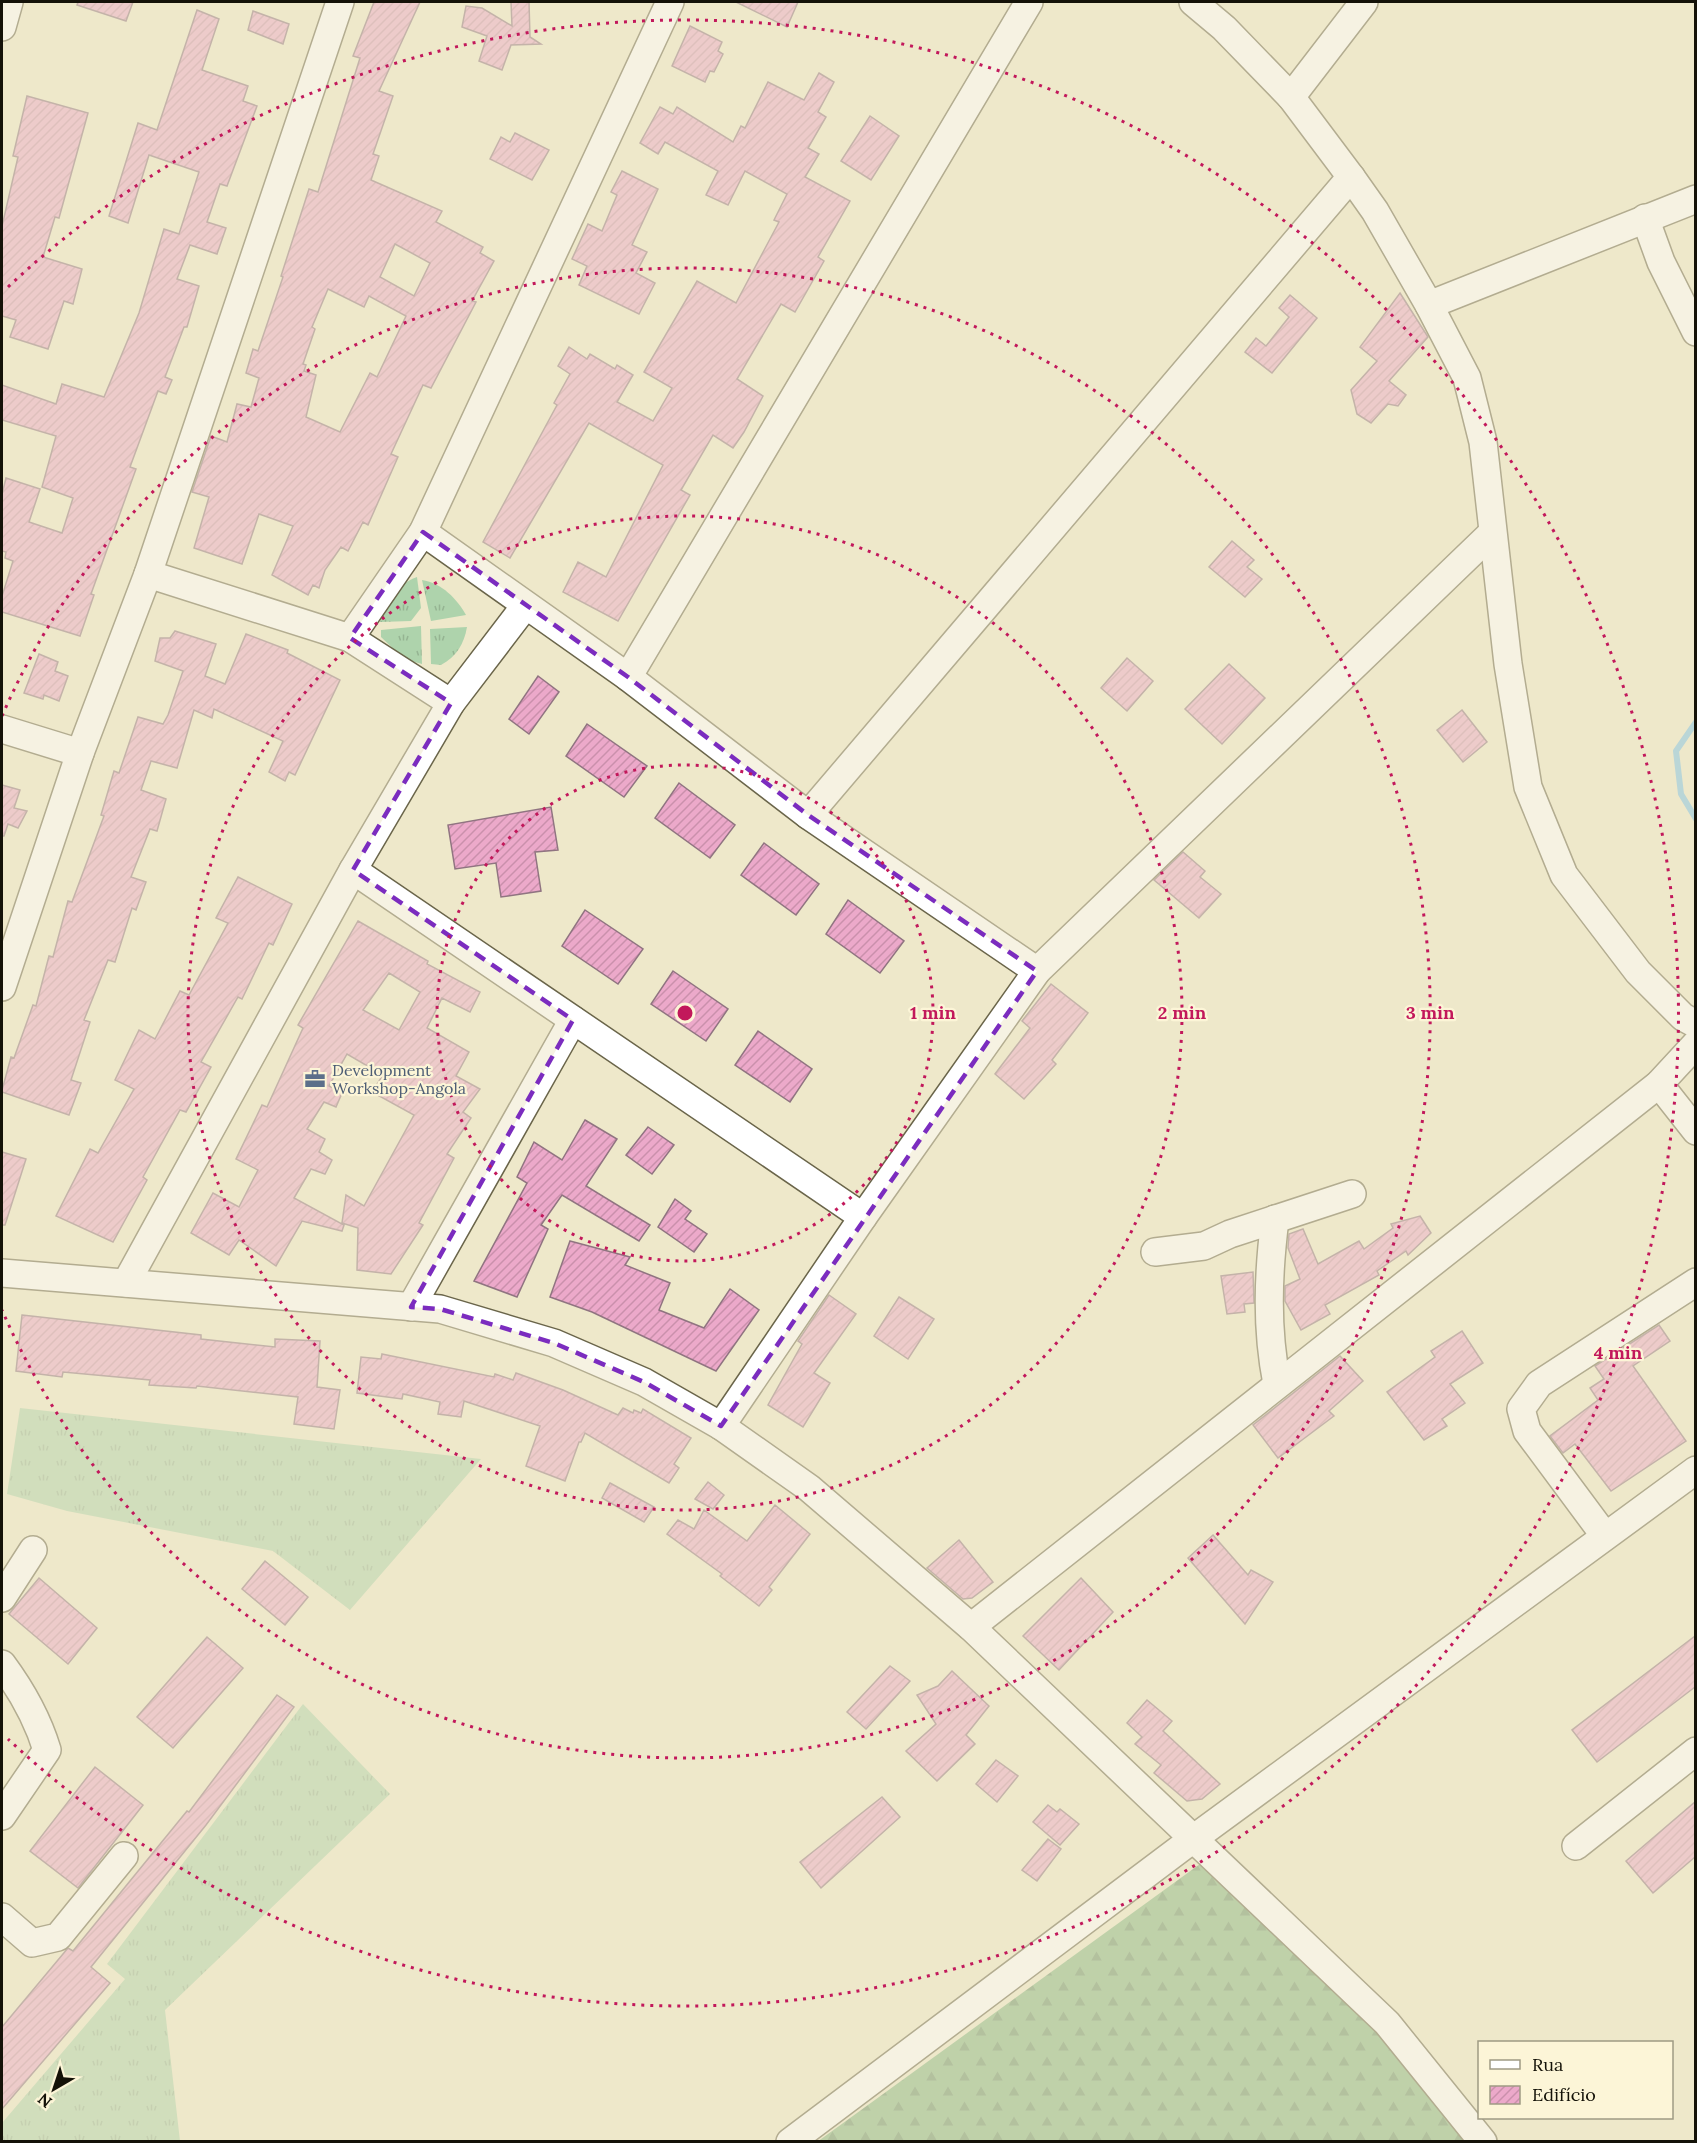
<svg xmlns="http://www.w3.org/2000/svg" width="1697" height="2143" font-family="Lora,serif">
<defs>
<pattern id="grass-tufts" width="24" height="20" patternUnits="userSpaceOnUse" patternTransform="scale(1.5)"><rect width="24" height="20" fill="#aed3ac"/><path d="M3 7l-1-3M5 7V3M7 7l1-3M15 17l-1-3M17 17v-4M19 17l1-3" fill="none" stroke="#95b492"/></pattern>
<pattern id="forest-firs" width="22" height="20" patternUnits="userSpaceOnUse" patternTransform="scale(1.5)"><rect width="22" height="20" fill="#85b582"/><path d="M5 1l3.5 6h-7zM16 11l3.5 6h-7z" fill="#6c9268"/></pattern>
<pattern id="building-hatch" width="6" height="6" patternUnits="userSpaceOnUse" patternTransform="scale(1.5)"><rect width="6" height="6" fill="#eca9ca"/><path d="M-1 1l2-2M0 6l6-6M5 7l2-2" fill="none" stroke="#ca90ac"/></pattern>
</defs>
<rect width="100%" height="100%" fill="#eee8ca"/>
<g fill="url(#grass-tufts)">
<path d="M417,577L421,608L411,621L380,622C382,604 400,582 417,577Z"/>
<path d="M422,580C442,583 457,599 466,615L431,621Z"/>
<polygon points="421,626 422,664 404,659 381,637 381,630"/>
<path d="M467,627C464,644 457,656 441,665L431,664L430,629Z"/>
<polygon points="20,1408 481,1459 350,1610 273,1551 67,1511 7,1494"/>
<polygon points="303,1704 390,1794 165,2010 180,2141 2,2141 2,2123 125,1979 107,1964"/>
</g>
<polygon fill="url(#forest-firs)" points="1211,1856 1483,2142 817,2142"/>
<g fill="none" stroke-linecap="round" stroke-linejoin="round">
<polyline stroke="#7bc0e6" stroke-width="6" points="1696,722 1676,751 1681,794 1696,819"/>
</g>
<g fill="url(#building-hatch)" stroke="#907481" stroke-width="1.5" fill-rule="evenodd">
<polygon points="78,2 133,2 126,21 77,5"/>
<path d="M374,2H420L379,91L393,96L373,154L379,156L371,180L442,211L436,222L483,247L480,253L494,261L472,301L476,302L431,388L423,385L391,454L398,457L368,525L363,522L348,551L341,547L325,570L319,588L313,585L308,595L272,575L293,526L259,514L242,564L194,548L209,497L192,492L211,436L227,442L237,404L251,407L259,378L246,373L253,349L258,351L283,277L281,276L309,189L318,192L360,58L353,56ZM395,244L430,263L414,296L380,277ZM328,289L364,307L369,296L406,316L377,377L370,373L340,432L306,417L316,375L304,371L306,365L303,364L315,329L312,327Z"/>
<polygon points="511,2 529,2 530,37 541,44 511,45 502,70 479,61 487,36 462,27 466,6 482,8 512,26"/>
<polygon points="736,2 798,2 787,27"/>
<polygon points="197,10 219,19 202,70 248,86 243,101 257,106 227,186 220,184 207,222 226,228 217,254 190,245 177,279 199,286 187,327 184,327 165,377 172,380 166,394 158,391 130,467 136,469 91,594 94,595 80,636 2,612 2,596 13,561 5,558 6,552 2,551 2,494 6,478 40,489 29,522 62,533 73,498 42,487 56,436 2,420 2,385 56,404 62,384 104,397 139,313 164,229 179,234 199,172 149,155 128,223 109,216 138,123 157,130"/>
<polygon points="253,11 289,24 283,44 248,30"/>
<polygon points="690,26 722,42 718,51 723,54 714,72 710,71 705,82 672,66"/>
<polygon points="819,73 834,82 818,112 826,117 808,148 819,154 805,177 850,201 818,257 824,261 795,312 781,304 737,379 763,396 744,432 733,448 713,435 681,490 690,495 618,621 563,592 578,562 606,577 663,465 589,423 510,558 483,542 557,405 554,403 570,374 558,366 569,347 587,359 590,354 615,369 617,365 633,375 617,402 653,421 672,388 644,372 697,281 736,303 779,222 774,220 787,194 745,171 728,205 706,195 718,171 665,142 658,154 640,143 660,107 673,114 677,107 733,142 741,126 745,128 768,82 804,100"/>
<polygon points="27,96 88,113 59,218 55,217 43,257 82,269 73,304 64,301 48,349 10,337 16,320 2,316 2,226 18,157 13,156"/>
<polygon points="870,116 899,136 871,180 841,161"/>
<polygon points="515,133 549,150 532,180 490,159 501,137 510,142"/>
<polygon points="622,171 658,189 632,245 647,252 636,273 655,283 639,314 579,285 587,266 572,259 588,224 602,231 617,195 611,192"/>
<polygon points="1400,293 1428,337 1389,381 1406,395 1398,406 1388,404 1371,423 1357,414 1351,390 1377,361 1360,347"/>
<polygon points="1290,295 1317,318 1272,373 1245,352 1256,338 1266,346 1289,317 1279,308"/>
<polygon points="1232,541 1254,560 1247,567 1262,579 1245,597 1209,567"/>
<polygon points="175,631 216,644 205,676 225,684 246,634 288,650 287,653 340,680 295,775 289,772 285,781 269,772 283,741 214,709 212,718 194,710 177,768 151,761 141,790 166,799 157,831 150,829 131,877 146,882 136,910 132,908 115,962 108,960 84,1020 90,1022 71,1080 81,1083 69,1115 2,1092 2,1090 11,1057 14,1058 33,1005 36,1006 49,956 53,957 68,901 72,902 104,816 101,815 114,771 119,773 138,717 163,724 168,715 183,671 155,661 160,638 170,638"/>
<polygon points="39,654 58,662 55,671 68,676 59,701 44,695 43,699 24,693"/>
<polygon points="1127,658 1153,681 1127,711 1101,688"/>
<polygon points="1229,664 1265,698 1222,744 1185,709"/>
<polygon points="538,676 559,692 529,734 509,719"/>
<polygon points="1462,710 1487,742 1463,762 1437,730"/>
<polygon points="587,724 647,766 624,797 566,756"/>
<polygon points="679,783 735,825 710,858 655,818"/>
<polygon points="2,785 20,790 14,808 27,811 18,828 8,824 4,836 2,836"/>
<polygon points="551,807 558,850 535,852 541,891 501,897 496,863 455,869 448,825"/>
<polygon points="764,843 819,884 796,915 741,875"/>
<polygon points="1183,852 1205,871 1200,877 1221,894 1199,918 1154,880"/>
<polygon points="238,877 292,904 273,945 269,943 242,999 238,997 201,1062 211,1067 186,1112 180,1110 143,1177 147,1180 113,1242 56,1216 90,1149 98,1153 134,1089 115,1080 139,1030 155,1039 180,991 189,995 228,923 216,918"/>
<polygon points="848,900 904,941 880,973 826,934"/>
<polygon points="585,910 643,949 618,984 562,946"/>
<path d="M358,921L428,961L427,964L480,992L470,1012L442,998L427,1028L469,1052L456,1076L480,1089L463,1112L471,1118L447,1154L454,1158L419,1223L423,1225L391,1274L357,1270L358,1228L342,1223L346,1195L364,1206L414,1115L372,1092L383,1075L347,1054L329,1086L342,1093L336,1107L324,1102L307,1129L325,1139L319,1152L332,1160L325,1174L311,1169L294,1198L344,1225L342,1231L302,1221L276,1266L239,1240L229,1255L191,1233L213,1193L239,1207L258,1170L236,1159L262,1105L267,1107L303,1028L298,1025ZM389,973L420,992L399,1030L363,1010Z"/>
<polygon points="673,971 728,1009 706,1041 651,1004"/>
<polygon points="1051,984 1088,1013 1052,1060 1056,1064 1024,1099 995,1074 1030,1028 1022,1021"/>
<polygon points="758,1031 812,1069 790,1102 735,1065"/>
<polygon points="585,1120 617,1139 586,1186 650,1225 639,1241 562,1195 541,1225 548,1229 517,1297 474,1281 527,1183 517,1177 534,1142 562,1160"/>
<polygon points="648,1127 674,1145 652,1174 626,1155"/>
<polygon points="2,1152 26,1159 5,1225 2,1225"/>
<polygon points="675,1199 691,1211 685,1219 707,1234 694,1252 658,1227"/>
<polygon points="1420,1216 1431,1233 1408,1255 1406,1251 1377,1271 1379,1275 1325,1305 1330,1314 1301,1330 1285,1301 1285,1286 1300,1279 1288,1248 1289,1234 1303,1229 1318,1264 1359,1241 1364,1249 1393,1228 1391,1224"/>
<polygon points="570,1241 630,1257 625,1265 670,1283 659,1310 704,1328 730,1289 759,1310 716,1371 592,1312 550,1297"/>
<polygon points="1253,1272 1254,1303 1244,1304 1245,1312 1227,1314 1221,1276"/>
<polygon points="829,1295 856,1314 814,1373 830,1383 803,1427 768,1405 802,1344 798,1341"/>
<polygon points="899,1297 934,1319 908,1359 874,1336"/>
<polygon points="22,1315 201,1335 201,1339 275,1347 275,1339 320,1341 317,1387 340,1390 334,1429 294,1424 298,1397 197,1386 196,1388 149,1385 150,1380 63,1372 62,1377 16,1371"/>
<polygon points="1659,1325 1670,1341 1633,1366 1686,1441 1611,1491 1575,1444 1563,1453 1550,1436 1598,1400 1590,1388 1604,1379 1595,1366"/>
<polygon points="1462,1331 1483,1363 1450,1384 1465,1403 1442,1419 1447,1426 1424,1440 1387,1392 1435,1357 1431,1351"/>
<polygon points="382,1354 494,1377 495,1374 513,1380 516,1373 563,1390 618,1415 623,1408 633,1413 634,1410 641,1413 643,1409 691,1438 674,1464 679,1468 669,1483 585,1433 581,1442 579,1442 565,1481 526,1466 540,1426 464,1401 461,1417 438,1414 440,1402 403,1394 402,1399 357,1393 361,1357 381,1359"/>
<polygon points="1340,1356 1363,1381 1329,1411 1334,1416 1278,1458 1253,1425"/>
<polygon points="708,1482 724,1495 713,1509 695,1499"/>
<polygon points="610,1483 654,1507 644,1522 602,1498"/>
<polygon points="775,1505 810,1534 769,1587 772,1590 759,1606 720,1576 722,1574 667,1534 678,1520 694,1529 704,1510 747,1541"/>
<polygon points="1213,1535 1248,1575 1251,1570 1273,1582 1245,1624 1188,1558"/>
<polygon points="959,1540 993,1582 972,1598 963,1599 927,1568"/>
<polygon points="265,1561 308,1597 285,1625 242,1589"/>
<polygon points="39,1578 97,1628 68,1664 9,1614"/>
<polygon points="1081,1578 1113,1612 1059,1670 1023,1636"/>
<polygon points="1695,1636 1695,1687 1597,1762 1572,1730"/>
<polygon points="207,1637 243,1668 173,1748 137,1717"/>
<polygon points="890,1666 910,1681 866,1729 847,1712"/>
<polygon points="952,1671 989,1706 966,1735 975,1744 937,1781 906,1751 936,1724 917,1695 938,1686"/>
<polygon points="277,1695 294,1707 206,1825 91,1967 110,1983 2,2109 2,2027 68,1948 73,1951 187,1811 189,1812"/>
<polygon points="1147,1700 1172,1721 1163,1731 1220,1784 1202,1799 1187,1801 1154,1773 1161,1765 1135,1744 1142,1737 1127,1723"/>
<polygon points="996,1760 1018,1776 997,1802 976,1784"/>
<polygon points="95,1767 143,1805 78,1888 30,1851"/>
<polygon points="882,1797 900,1817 821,1888 800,1862"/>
<polygon points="1695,1802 1695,1857 1653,1893 1626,1861"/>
<polygon points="1048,1805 1057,1812 1060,1809 1079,1824 1060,1845 1033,1822"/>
<polygon points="1048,1839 1061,1849 1037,1881 1022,1870"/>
</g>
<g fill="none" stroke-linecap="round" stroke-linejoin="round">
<g stroke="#6a654a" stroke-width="30">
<g id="minor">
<polyline points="1193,2 1224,28 1291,97 1351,177 1375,211 1429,305 1467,378 1483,442 1508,664 1528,787 1564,875 1638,972 1683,1017 1696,1024"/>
<polyline points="2,27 9,2"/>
<polyline points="1291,97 1364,2"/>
<polyline points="1645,218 1661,262 1696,332"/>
<polyline points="1429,305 1696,199"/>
<polyline points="423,532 628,677 808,815 1037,971"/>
<polyline points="148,574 350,638 451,703"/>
<polyline points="350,638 423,532 670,2"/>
<polyline points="628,677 1029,2"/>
<polyline points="2,729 80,753"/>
<polyline points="808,815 1351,177"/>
<polyline points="353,870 863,1217"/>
<polyline points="2,987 80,753 148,574 340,2"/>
<polyline points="1659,1084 1696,1131"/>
<path d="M1275,1219C1268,1275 1266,1328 1277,1384"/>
<polyline points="1155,1252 1204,1246 1230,1234 1352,1194"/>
<polyline points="2,1273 440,1309 554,1343 644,1382 721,1426 809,1488 971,1627 1387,2023 1483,2142"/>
<polyline points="126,1283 353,870 451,703 525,606"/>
<polyline points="411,1307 573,1020"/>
<polyline points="721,1426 863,1217 1037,971 1492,533"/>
<polyline points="1605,1536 1527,1431 1521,1409 1539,1384 1696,1282"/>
<polyline points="2,1598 33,1550"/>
<polyline points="971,1627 1659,1084 1696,1044"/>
<path d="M2,1664C22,1691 37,1717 47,1750L2,1816"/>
<polyline points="1576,1846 1696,1751"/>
<polyline points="2,1917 32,1943 58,1937 124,1856"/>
<polyline points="790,2142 1193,1839 1696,1470"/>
</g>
</g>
<use href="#minor" stroke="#fff" stroke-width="27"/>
</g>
<path d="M0 0H1697V2143H0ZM423,532L628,677L808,815L1037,971L721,1426L644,1382L554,1343L440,1309L411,1307L573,1020L353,870L451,703L350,638Z" fill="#eee8ca" fill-opacity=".55" fill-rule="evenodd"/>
<path fill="none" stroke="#7b2cbf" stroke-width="4.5" stroke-dasharray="12 8" stroke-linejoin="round" d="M423,532L628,677L808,815L1037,971L721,1426L644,1382L554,1343L440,1309L411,1307L573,1020L353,870L451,703L350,638Z"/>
<g fill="none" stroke="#c2185b" stroke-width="3" stroke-dasharray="3 6">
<circle cx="685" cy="1013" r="248"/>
<circle cx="685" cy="1013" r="497"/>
<path d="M2 716A745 745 0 1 1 2 1310"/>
<path d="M8 287A993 993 0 1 1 8 1739"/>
</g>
<defs>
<g id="office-bare" transform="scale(1.62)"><path d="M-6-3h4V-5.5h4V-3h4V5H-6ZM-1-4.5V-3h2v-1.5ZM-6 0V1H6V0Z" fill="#5c6f8a" stroke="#fcf5d7" stroke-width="2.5" paint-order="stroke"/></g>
</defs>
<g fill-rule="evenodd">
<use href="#office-bare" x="315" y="1079"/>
</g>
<g text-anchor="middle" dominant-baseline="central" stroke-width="4.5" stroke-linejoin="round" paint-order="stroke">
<g font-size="16" fill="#4e5e75" stroke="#fcf5d7" text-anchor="start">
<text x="332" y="1070">Development<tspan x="332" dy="18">Workshop-Angola</tspan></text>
</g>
</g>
<circle cx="685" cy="1013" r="9" fill="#c2185b" stroke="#fcf5d7" stroke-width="3"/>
<g font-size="18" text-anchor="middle" font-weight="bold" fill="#c2185b" stroke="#fcf5d7" stroke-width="4.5" stroke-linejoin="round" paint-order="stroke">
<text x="933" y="1019">1 min</text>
<text x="1182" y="1019">2 min</text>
<text x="1430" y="1019">3 min</text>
<text x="1618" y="1359">4 min</text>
</g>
<rect width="1697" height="2143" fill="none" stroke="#141208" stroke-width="6"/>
<rect x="1478" y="2041" width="195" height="78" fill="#fcf5d7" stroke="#9f9a84" stroke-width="1.5"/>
<rect x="1490" y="2060" width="30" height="9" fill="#ffffff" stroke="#9f9a84" stroke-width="1.5"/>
<text x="1532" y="2071" font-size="18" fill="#141208">Rua</text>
<rect x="1490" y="2086" width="30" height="18" fill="url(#building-hatch)" stroke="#9f9a84" stroke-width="1.5"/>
<text x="1532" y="2101" font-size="18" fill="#141208">Edifício</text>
<g transform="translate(54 2089) rotate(219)" stroke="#fcf5d7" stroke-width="4.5" paint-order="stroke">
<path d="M0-4.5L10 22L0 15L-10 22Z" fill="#141208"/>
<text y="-9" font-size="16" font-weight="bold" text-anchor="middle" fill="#141208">N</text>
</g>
</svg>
